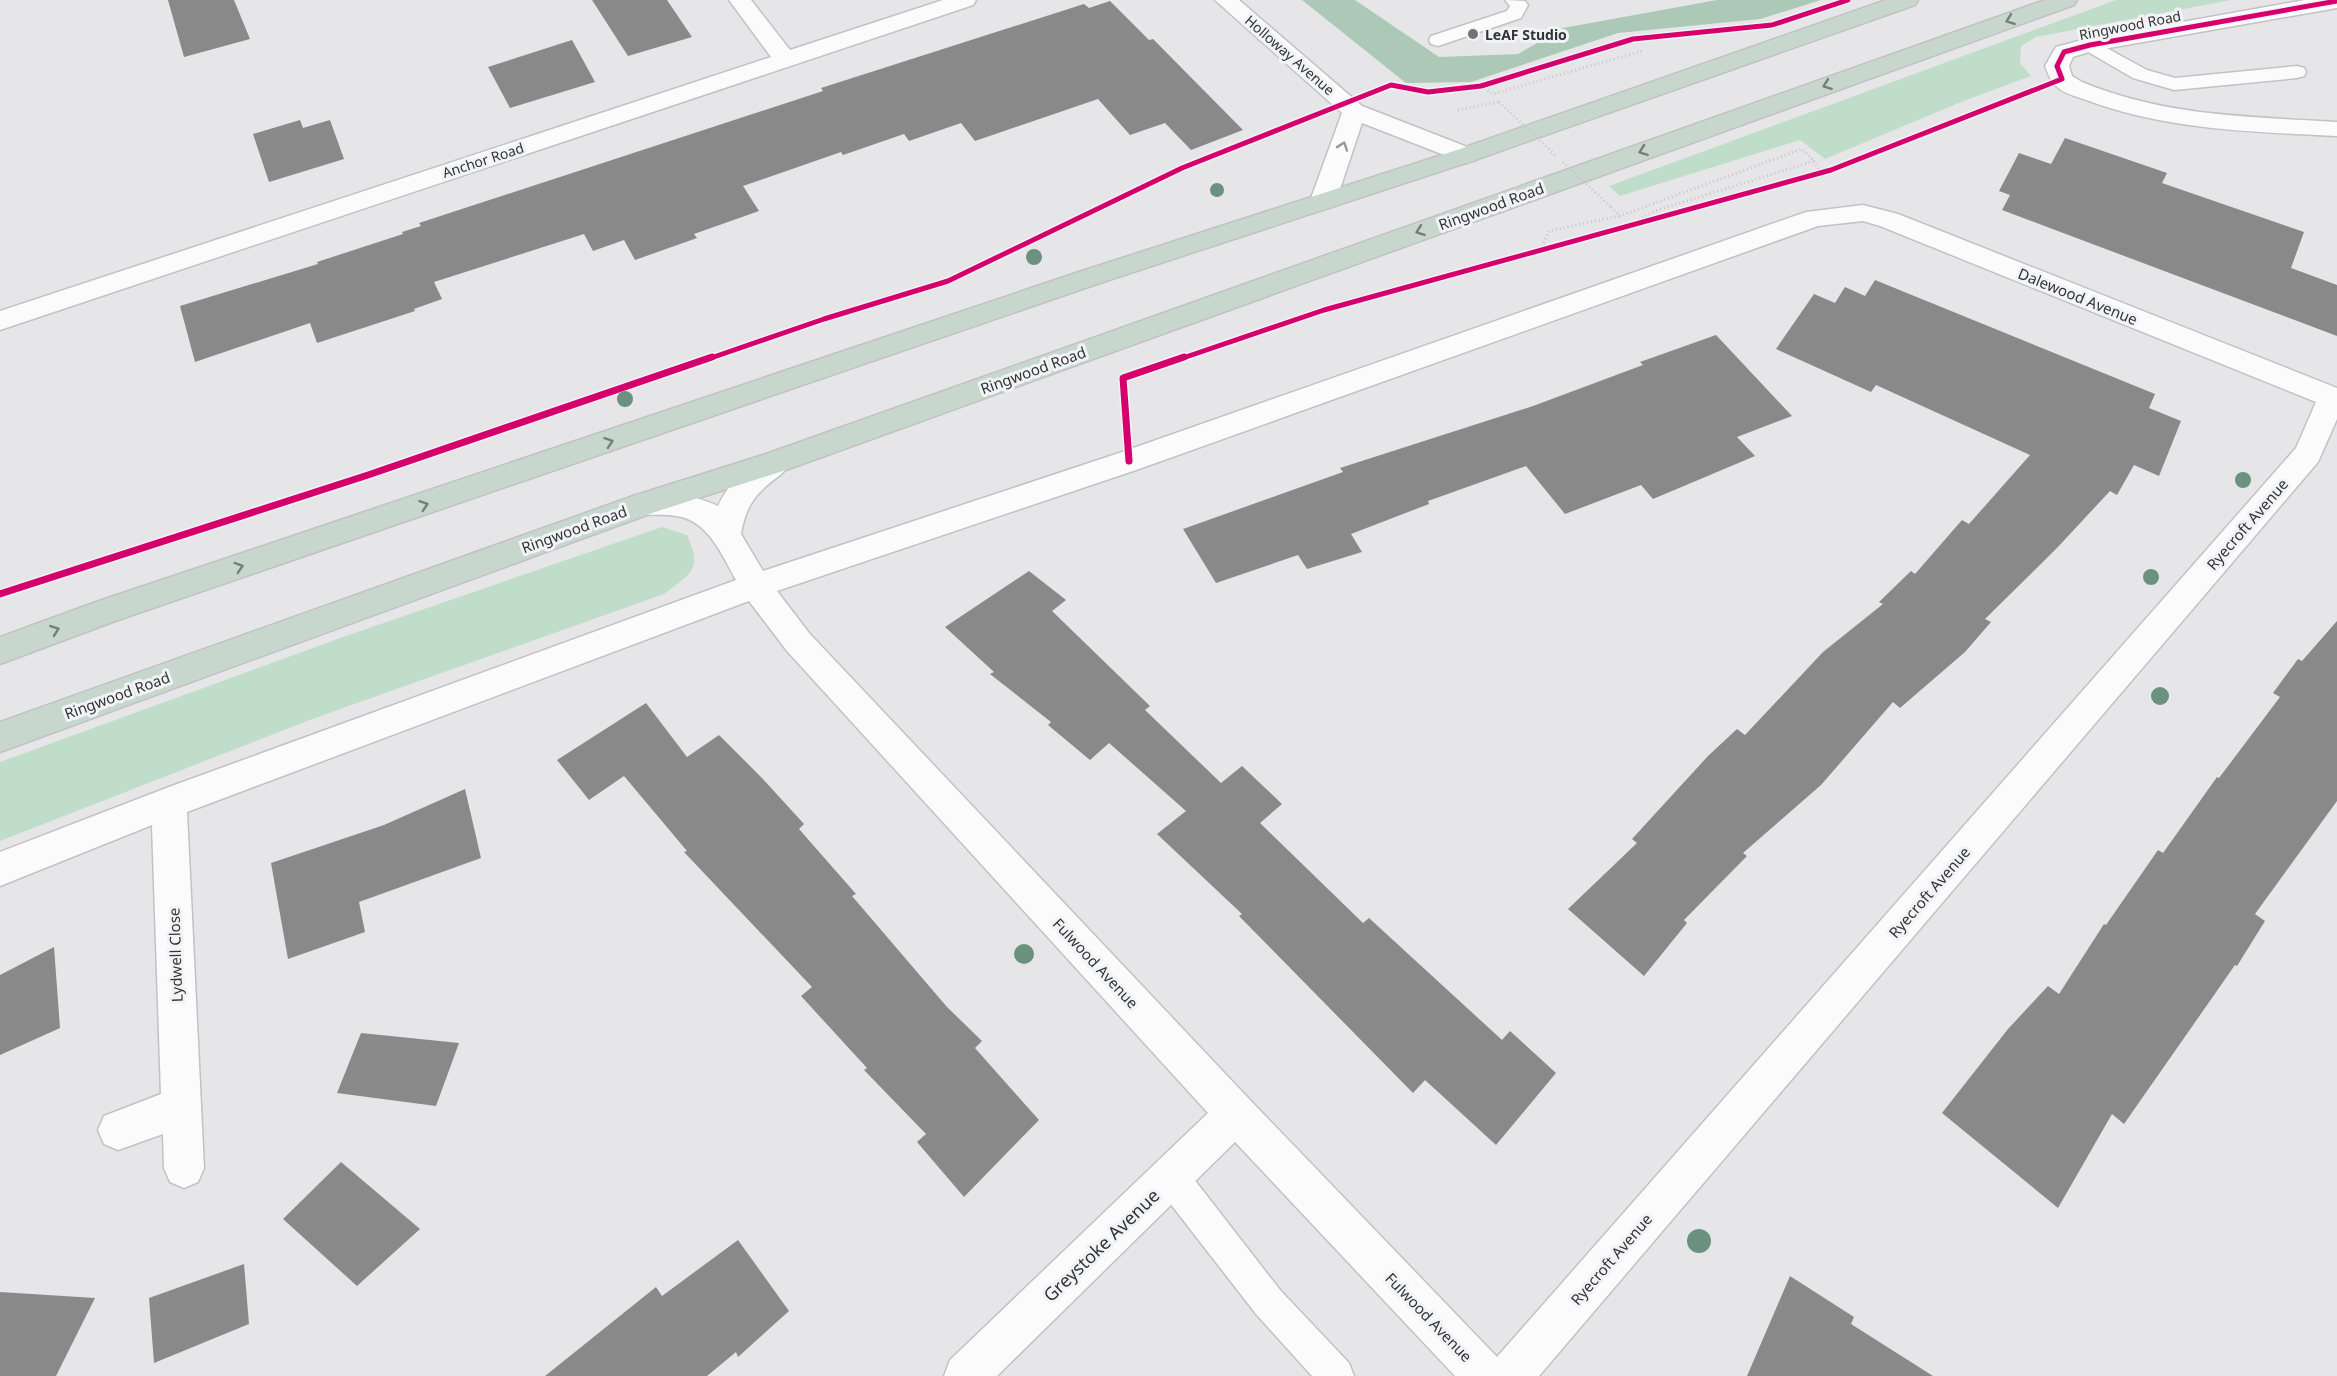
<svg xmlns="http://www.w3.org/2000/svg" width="2337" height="1376" font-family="'Noto Sans',sans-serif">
<rect width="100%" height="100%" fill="#e6e6e8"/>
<g fill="#c0ddca">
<polygon points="2116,0 2231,0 2036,37 2021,46 2020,63 2031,76 1966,100 1825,159 1800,140 1620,196 1609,186"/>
<path d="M662,527L687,535C703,570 691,573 664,594L315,718L0,841V762L343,637Z"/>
</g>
<polygon fill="#abc9b6" points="1302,0 1355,0 1439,57 1518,54 1563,28 1717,0 1821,0 1760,19 1618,33 1471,82 1406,83"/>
<g fill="#89898a">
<polygon points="168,0 234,0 250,39 184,57"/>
<polygon points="592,0 667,0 692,37 628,56"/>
<polygon points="1110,1 1149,40 1153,39 1243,130 1191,150 1165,123 1130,135 1098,99 975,141 961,123 909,141 904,134 843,155 841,152 743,186 759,211 694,234 697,238 635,260 624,240 593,251 584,234 434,282 442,299 414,309 415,311 317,343 310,323 195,362 180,306 318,264 317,262 403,234 402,232 421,226 419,223 823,91 821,88 1084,4 1089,8"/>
<polygon points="572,40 595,82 510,108 488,67"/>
<polygon points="300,120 303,128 330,120 344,159 269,182 253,134"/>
<polygon points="2065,138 2167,173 2162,183 2304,232 2291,268 2337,285 2337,336 2002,210 2010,195 1999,191 2019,153 2051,164"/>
<polygon points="1875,280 2155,394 2149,408 2181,421 2159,476 2134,465 2117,495 2110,491 2056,549 1985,619 1991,622 1965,652 1900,708 1893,702 1821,785 1743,853 1747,856 1684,920 1687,923 1644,976 1568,909 1637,843 1632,839 1708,756 1737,729 1745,735 1823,652 1883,604 1879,602 1911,571 1915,574 1962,520 1969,524 2030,455 1876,385 1871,392 1776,349 1814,294 1835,303 1845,287 1865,296"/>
<polygon points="1716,335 1792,416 1737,437 1755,456 1653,499 1641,485 1565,514 1526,466 1428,501 1429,504 1351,534 1362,552 1307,569 1298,555 1216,583 1183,529 1343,472 1340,468 1533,406 1643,365 1640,362"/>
<polygon points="1029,571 1066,600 1052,611 1150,706 1145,710 1221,783 1242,766 1282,804 1260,823 1363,923 1369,918 1502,1040 1510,1031 1556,1073 1496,1145 1425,1080 1413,1093 1239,916 1242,914 1157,834 1186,811 1109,743 1090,760 1048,725 1051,722 990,674 994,672 945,627"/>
<polygon points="2337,621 2337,801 2255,914 2265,921 2237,966 2235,965 2124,1124 2112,1114 2058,1208 1942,1113 2008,1029 2048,986 2059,994 2104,924 2106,925 2158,850 2163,853 2217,777 2219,778 2280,697 2273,693 2298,659 2302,661"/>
<polygon points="646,703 687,757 719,735 761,777 804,824 799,829 856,894 852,896 947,1007 982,1041 975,1048 1039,1120 964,1197 917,1142 926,1134 864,1070 867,1068 801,996 812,987 684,852 687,851 624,776 589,800 557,760"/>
<polygon points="465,789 481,858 359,902 365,932 288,959 271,863 384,825"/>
<polygon points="54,947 60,1028 0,1055 0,975"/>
<polygon points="361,1033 459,1043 436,1106 337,1093"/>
<polygon points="341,1162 420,1229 357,1286 283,1219"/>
<polygon points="738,1240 789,1311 738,1357 736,1352 707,1376 545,1376 656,1287 662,1296"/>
<polygon points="244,1264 249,1324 154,1363 149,1298"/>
<polygon points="1790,1276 1854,1317 1851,1324 1933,1376 1747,1376"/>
<polygon points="0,1292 95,1298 56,1376 0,1376"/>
</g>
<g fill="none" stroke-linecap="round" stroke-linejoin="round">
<g stroke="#c1c2c3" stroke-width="3">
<g id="lane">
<polygon points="1505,0 1525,1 1528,5 1521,18 1438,46 1431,44 1429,40 1431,36 1507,11 1510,6"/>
<polygon points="2090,39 2147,70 2175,78 2297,66 2304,68 2306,72 2304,76 2297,78 2174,90 2133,78 2083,49 2081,45 2083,41"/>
<polygon points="1171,1160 1183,1165 1280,1290 1349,1363 1354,1376 1312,1376 1256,1314 1159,1189 1154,1177 1159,1165"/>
</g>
</g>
<g stroke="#c1c2c3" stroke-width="3">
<g id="street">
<polygon points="729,0 751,0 790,50 943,0 976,0 973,5 0,330 0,311 771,57"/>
<polygon points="1215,0 1239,0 1362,106 1475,150 1478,155 1475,160 1466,163 1457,160 1362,123 1336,201 1332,207 1323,209 1314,207 1310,201 1342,113"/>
<path d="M2305,0H2337V8L2092,51L2073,57L2069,66L2072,76L2082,82C2163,116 2250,117 2337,122V136C2253,132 2169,130 2089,101C2078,97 2064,94 2056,86C2050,81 2048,73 2045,66L2056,47L2082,40Z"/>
<path d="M1863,205L1898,214L2337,388V419L2318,462L1539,1376H1455L1235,1142L997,1376H944L950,1360L1208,1113L787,651L749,601L187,812L204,1168L198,1182L184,1188L170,1182L164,1168L163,1134L118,1150L104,1144L98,1130L104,1116L161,1094L152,825L0,886V852L169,787L736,580C722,555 708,520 676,516C661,513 648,517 633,512L629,504L633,496C662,487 692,495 718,506C729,483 757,445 786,454L791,462C786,471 779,476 771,482C752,497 745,511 741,534L763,571L1119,453L1806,212ZM1863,221L1880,226L2316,402L2296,448L1497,1357L1250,1100L809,633L777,591L1139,469L1818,226Z"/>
</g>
</g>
<g stroke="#c2c2c3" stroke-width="3">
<g id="highway">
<polygon points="1886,0 1918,0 1915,5 1475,160 1100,283 118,620 0,664 0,637 96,602 1082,271 1457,150"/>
<polygon points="2045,0 2077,0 2074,5 786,470 655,512 0,752 0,722 633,496 766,454"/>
</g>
</g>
<g stroke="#c6c6c8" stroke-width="3" stroke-dasharray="1 3" stroke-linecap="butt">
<polyline points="1481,86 1493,94 1642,51"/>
<polyline points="1458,110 1498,102"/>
<polyline points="1814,161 1821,173"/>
<polyline points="1611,207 1620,216 1802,149 1814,161 1655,211 1627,226"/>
<polyline points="1540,250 1549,231 1619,216"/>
</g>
<use href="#lane" fill="#fbfbfc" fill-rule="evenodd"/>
<use href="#street" fill="#fbfbfc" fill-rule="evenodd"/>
<use href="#highway" fill="#c7d7ce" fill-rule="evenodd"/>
<g stroke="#c6c6c8" stroke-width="3" stroke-dasharray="1 3" stroke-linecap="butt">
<polyline points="1499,102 1555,155"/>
<polyline points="1563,162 1611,207"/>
</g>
<g stroke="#f2f3f6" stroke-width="8">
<g id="cycleway-far1">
<polyline points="708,359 824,319 948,281 1182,168 1391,85 1428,92 1481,86 1633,39 1772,25 1848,0"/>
<polyline points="1180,359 1324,310 1831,170 2062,79 2057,66 2064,52 2090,45 2337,1"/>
</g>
</g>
<g stroke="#f2f3f6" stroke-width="10">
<g id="cycleway">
<polyline points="1129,461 1123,378 1184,357"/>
<polyline points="0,594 368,475 712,357"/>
</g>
</g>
<use href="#cycleway-far1" stroke="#d6006c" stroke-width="5"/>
<use href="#cycleway" stroke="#d6006c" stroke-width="7"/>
</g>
<g fill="#6b917f">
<circle cx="1217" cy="190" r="7"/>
<circle cx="1034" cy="257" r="8"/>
<circle cx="625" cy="399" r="8"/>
<circle cx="2243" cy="480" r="8"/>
<circle cx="2151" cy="577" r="8"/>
<circle cx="2160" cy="696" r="9"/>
<circle cx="1024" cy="954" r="10"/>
<circle cx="1699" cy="1241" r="12"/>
</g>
<defs><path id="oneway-chevron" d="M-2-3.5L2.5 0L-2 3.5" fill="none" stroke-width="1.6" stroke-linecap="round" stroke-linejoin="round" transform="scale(1.5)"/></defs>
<g stroke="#767d7a">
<use href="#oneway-chevron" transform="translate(2010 20) rotate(160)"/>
<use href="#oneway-chevron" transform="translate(1827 85) rotate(160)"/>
<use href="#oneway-chevron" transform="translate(1643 151) rotate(160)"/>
<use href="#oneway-chevron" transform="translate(1420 231) rotate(160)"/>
<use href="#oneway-chevron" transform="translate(609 442) rotate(-19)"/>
<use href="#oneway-chevron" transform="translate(424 505) rotate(-19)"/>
<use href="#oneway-chevron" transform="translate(239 567) rotate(-18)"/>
<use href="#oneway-chevron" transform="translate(55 630) rotate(-20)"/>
</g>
<use stroke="#989899" href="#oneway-chevron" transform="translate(1343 146) rotate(-71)"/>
<circle fill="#727274" stroke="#f2f3f6" stroke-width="2" cx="1473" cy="34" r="6"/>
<g text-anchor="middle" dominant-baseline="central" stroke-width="6" stroke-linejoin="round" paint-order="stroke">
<g font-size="14" fill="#343436" stroke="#f2f3f6">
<text transform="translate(2130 25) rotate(-11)">Ringwood Road</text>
<text transform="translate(1290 55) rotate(41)">Holloway Avenue</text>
<text transform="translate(483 160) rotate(-18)">Anchor Road</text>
</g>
<g font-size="14" font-weight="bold" fill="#343436" stroke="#f2f3f6" text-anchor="start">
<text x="1485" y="34">LeAF Studio</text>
</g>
<g font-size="15" fill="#343436" stroke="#f2f3f6">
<text transform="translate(1491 206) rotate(-20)">Ringwood Road</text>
<text transform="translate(2078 296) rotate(22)">Dalewood Avenue</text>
<text transform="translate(1033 370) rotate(-20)">Ringwood Road</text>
<text transform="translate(2247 524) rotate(-49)">Ryecroft Avenue</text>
<text transform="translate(574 529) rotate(-20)">Ringwood Road</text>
<text transform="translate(117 695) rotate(-20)">Ringwood Road</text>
<text transform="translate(1929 892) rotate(-49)">Ryecroft Avenue</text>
<text transform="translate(175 955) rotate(-92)">Lydwell Close</text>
<text transform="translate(1096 963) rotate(47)">Fulwood Avenue</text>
<text transform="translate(1611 1259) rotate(-49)">Ryecroft Avenue</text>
<text transform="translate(1429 1317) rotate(46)">Fulwood Avenue</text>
</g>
<g font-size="18" fill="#343436" stroke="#f2f3f6">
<text transform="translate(1101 1245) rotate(-44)">Greystoke Avenue</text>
</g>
</g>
</svg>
